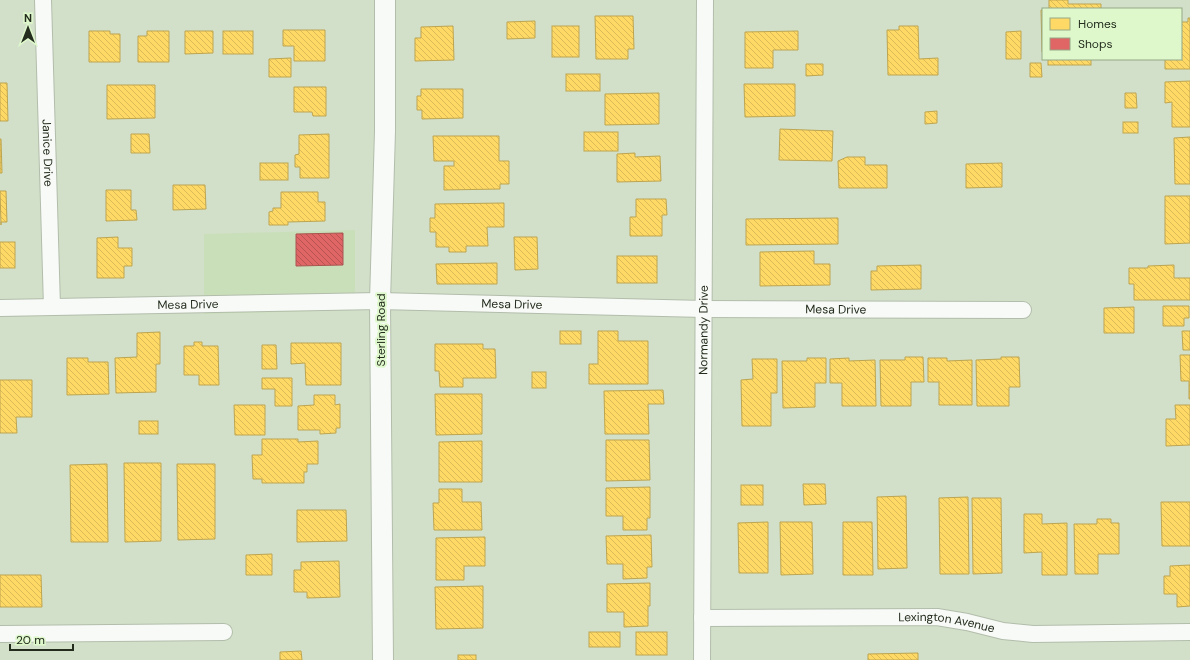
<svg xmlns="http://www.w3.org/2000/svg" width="1190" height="660" font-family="'DM Sans',sans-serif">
<defs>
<pattern id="homes-back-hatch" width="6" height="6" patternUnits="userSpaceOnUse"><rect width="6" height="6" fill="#ffd966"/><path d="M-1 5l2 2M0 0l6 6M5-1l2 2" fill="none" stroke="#dabb58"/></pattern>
<pattern id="shops-back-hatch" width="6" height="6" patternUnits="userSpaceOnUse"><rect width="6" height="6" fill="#e06666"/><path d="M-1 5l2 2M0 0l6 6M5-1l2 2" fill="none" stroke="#b55453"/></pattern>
</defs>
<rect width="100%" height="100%" fill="#d2e0c9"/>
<polygon fill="#c9dfba" points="355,230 355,310 204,314 204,234"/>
<g fill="url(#homes-back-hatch)" stroke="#bda550">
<polygon points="1049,0 1068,0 1068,4 1101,4 1101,9 1049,9"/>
<polygon points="1041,10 1043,10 1043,52 1042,52"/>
<polygon points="595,16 633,16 634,49 628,49 628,59 596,59"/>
<polygon points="1188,18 1190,18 1190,69 1165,69 1165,59 1181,59 1181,22 1188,22"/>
<polygon points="535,21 535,38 507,39 507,22"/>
<polygon points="453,26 454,60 415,61 415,38 421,38 421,27"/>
<rect x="552" y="26" width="27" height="31"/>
<polygon points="899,26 918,26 919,59 938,58 938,75 888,75 887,30 899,30"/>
<polygon points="283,30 325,30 325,61 294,61 294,46 283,46"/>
<polygon points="89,31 110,31 110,34 120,34 120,62 89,62"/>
<polygon points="147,31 169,31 169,62 138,62 138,36 147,36"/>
<polygon points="185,31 213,31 213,53 185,54"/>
<rect x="223" y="31" width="30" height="23"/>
<polygon points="798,31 798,50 773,50 773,68 745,68 745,32"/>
<polygon points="1021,31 1021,59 1006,59 1006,32"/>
<polygon points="291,58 291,77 269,77 269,59"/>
<rect x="1048" y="59" width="43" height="6"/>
<polygon points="1030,63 1041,63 1042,77 1030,77"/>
<polygon points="806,64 823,64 823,75 806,76"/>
<rect x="566" y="74" width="34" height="17"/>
<polygon points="1190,81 1190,127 1172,127 1172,102 1165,103 1165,82"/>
<polygon points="0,83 7,83 8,121 0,121"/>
<polygon points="744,84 795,84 795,116 745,117"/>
<polygon points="107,85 155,85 155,118 107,119"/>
<polygon points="294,87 326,87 326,116 313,116 312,112 294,112"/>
<polygon points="421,89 463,89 463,118 422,119 422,110 417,110 417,96 421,96"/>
<polygon points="659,93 659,124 605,125 605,94"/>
<polygon points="1125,93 1136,93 1137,108 1125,108"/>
<polygon points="937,111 937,123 925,124 925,112"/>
<rect x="1123" y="122" width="15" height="11"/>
<polygon points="780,129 833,131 832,161 779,160"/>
<rect x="584" y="132" width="34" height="19"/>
<polygon points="131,134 149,134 150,153 131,153"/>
<polygon points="329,134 329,178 300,178 300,167 295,167 295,155 299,154 299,135"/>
<polygon points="433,136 499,136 499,161 509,161 509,184 500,184 500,189 444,190 444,166 454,166 454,161 434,161"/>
<polygon points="1190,137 1190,184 1175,184 1174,138"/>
<polygon points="0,139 1,139 2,173 0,173"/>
<polygon points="635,153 635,157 660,156 661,181 617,182 617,154"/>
<polygon points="847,157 865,157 865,165 887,165 887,188 839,188 838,161"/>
<rect x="260" y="163" width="28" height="17"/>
<polygon points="1002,163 1002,187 966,188 966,164"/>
<polygon points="173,185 205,185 206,209 173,210"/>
<polygon points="106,190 131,190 131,210 136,210 137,220 106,221"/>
<polygon points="0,191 6,191 7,222 1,222 1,225"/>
<polygon points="281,192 318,192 318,202 325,202 325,221 288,222 288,225 269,225 269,212 273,211 273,208 281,208"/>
<polygon points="1165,196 1190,196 1190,243 1165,244"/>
<polygon points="636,199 666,199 667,215 662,215 662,236 630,236 630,217 636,217"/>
<polygon points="504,203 504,227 487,227 488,246 466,246 466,252 449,252 449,247 436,247 436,232 430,232 430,218 435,218 435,204"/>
<polygon points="838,218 838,244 746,245 746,219"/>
<polygon points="118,237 118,248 132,248 132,266 124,266 124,278 97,278 97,238"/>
<polygon points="514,237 537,237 538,269 515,270"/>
<rect x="0" y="242" width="15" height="26"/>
<polygon points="814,251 814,264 830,264 830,285 760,286 760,252"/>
<rect x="617" y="256" width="40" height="27"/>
<polygon points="497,263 497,284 437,284 436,264"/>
<polygon points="921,265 921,289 871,290 871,271 877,271 877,266"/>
<polygon points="1174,265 1174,278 1190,278 1190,300 1134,300 1134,284 1129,284 1129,268 1148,268 1148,266"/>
<polygon points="1163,306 1189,306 1189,318 1184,318 1184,326 1163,326"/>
<polygon points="1134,307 1134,333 1104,333 1104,308"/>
<rect x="560" y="331" width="21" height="13"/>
<polygon points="598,331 618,331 618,341 648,341 648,384 589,384 589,364 598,364"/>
<polygon points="1182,331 1190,331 1190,350 1183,350"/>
<polygon points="160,332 160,364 156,364 156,392 116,393 115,358 137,357 137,333"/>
<polygon points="194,342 202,342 202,346 218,346 219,385 199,385 199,375 184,375 184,346 194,346"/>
<polygon points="291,343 341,343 341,385 306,385 305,363 291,364"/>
<polygon points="435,344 483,344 483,349 495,349 496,378 463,378 463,387 440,387 439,371 435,371"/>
<polygon points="262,345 276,345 277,369 262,369"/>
<polygon points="1180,355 1190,355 1190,399 1189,399 1189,381 1181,381"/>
<polygon points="905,357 923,357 924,382 911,382 911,406 881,406 880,360 905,360"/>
<polygon points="1001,357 1019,357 1020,387 1009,387 1009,406 977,406 976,360 1001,359"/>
<polygon points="67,358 88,358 88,362 108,362 109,394 67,395"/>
<polygon points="807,358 826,358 826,383 815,383 815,407 783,408 782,361 807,361"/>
<polygon points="849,358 849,361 875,360 876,406 842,406 842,383 830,383 830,359"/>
<polygon points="928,358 947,358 947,361 972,360 972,405 939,405 939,382 928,382"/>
<polygon points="752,359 777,359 777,393 771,393 771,426 742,426 741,380 753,379"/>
<rect x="532" y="372" width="14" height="16"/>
<polygon points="262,378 292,378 292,406 275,406 275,389 262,389"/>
<polygon points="0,380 32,380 32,417 16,417 17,433 0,433"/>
<polygon points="663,390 664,404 648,404 649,434 605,434 604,391"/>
<polygon points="435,394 482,394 482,434 436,435"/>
<polygon points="314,395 335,395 335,405 340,404 340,428 336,428 336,433 320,434 320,430 298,430 298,406 314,405"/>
<polygon points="234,405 265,405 265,435 235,435"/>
<polygon points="1175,405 1190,405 1190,445 1166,446 1166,419 1176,419"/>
<rect x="139" y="421" width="19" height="13"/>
<polygon points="262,439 298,439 298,442 318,441 318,464 307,464 307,472 304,472 304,483 262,483 262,479 253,479 252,455 262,455"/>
<polygon points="606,440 649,440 650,480 606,481"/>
<polygon points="482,441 482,482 439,482 439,442"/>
<polygon points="124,463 161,463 161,541 125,542"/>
<polygon points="107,464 108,542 71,542 70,465"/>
<polygon points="177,464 215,464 215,539 178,540"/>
<polygon points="803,484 825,484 826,504 804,505"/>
<rect x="741" y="485" width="22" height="20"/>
<polygon points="650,487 650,518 647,518 647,530 623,530 623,516 606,516 606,488"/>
<polygon points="439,489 462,489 462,502 481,502 482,530 434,530 433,503 439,503"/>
<polygon points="906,496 907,568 878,569 877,497"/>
<polygon points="968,497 969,574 940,574 939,498"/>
<polygon points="972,498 1001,498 1002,573 973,574"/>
<polygon points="1161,502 1190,502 1190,546 1162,546"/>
<polygon points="297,510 346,510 347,541 297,542"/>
<polygon points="1024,514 1042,514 1042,524 1067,523 1067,575 1042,575 1042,552 1024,553"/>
<polygon points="1097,519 1111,519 1111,523 1119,523 1119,554 1098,554 1098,574 1075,574 1074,524 1097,524"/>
<polygon points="768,522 768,573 739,573 738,523"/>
<polygon points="780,522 812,522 813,574 781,575"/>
<polygon points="843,522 872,522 873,575 843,575"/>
<polygon points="651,535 652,567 647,567 647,578 623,579 623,564 607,564 606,536"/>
<polygon points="485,537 485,566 464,566 464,580 436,580 436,538"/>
<polygon points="272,554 272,575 246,575 246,555"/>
<polygon points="339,561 340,597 307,598 307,592 294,592 294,570 301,570 301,562"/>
<polygon points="1190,565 1190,606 1177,607 1177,594 1164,594 1164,576 1170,576 1170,566"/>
<polygon points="0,575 41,575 42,607 0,607"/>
<polygon points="650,583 650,606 648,606 648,626 624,627 624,612 607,612 607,584"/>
<polygon points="483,586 483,628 436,629 435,587"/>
<rect x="589" y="632" width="31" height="15"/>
<rect x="636" y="632" width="31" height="23"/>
<polygon points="301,651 302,660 280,660 280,652"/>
<polygon points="918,653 918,660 868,660 868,654"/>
<rect x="458" y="655" width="18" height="5"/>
</g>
<polygon fill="url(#shops-back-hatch)" stroke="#a85550" points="343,233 343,265 296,266 296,234"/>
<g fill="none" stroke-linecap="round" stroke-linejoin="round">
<g stroke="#b2bdab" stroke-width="18">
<g id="minor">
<path id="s1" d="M43,0L52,307"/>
<path id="s2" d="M0,308L380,301L704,309L1023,310"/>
<path id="s3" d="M702,618L937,617L967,622L1003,631L1033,634L1190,632"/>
<polyline points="0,634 224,632"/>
<path id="s4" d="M702,660L705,0"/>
</g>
</g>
<g stroke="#b2bdab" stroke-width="22">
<polyline id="tertiary" points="383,660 380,301 385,131 385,0"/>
</g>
<use href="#minor" stroke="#f8faf7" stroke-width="16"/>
<use href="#tertiary" stroke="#f8faf7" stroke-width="20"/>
</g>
<g text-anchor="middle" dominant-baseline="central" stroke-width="4" stroke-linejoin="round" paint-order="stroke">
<g font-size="12" fill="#242d1d" stroke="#def8cc">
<text stroke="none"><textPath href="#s1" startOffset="153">Janice Drive</textPath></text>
<text stroke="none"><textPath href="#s2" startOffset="188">Mesa Drive</textPath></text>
<text stroke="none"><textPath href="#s2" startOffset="512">Mesa Drive</textPath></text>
<text stroke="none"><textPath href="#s2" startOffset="836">Mesa Drive</textPath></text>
<text transform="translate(381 330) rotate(-90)">Sterling Road</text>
<text stroke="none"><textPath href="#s4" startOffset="330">Normandy Drive</textPath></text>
<text stroke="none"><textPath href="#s3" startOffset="245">Lexington Avenue</textPath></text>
</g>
</g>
<rect x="1042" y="8" width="140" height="52" fill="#def8cc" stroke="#94a786"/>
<rect x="1050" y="18" width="20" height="12" fill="#ffd966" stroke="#94a786"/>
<text x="1078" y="28" font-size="12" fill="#242d1d">Homes</text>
<rect x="1050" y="38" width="20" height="12" fill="#e06666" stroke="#94a786"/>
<text x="1078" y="48" font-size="12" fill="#242d1d">Shops</text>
<g transform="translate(28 28)" stroke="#def8cc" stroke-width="3" paint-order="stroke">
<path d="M0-3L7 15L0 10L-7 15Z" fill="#242d1d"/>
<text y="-6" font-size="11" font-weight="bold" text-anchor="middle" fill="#242d1d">N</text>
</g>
<path d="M10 644v6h63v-6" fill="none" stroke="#242d1d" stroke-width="2"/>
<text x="16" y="644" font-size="12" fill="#242d1d" stroke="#def8cc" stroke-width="3" paint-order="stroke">20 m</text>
</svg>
